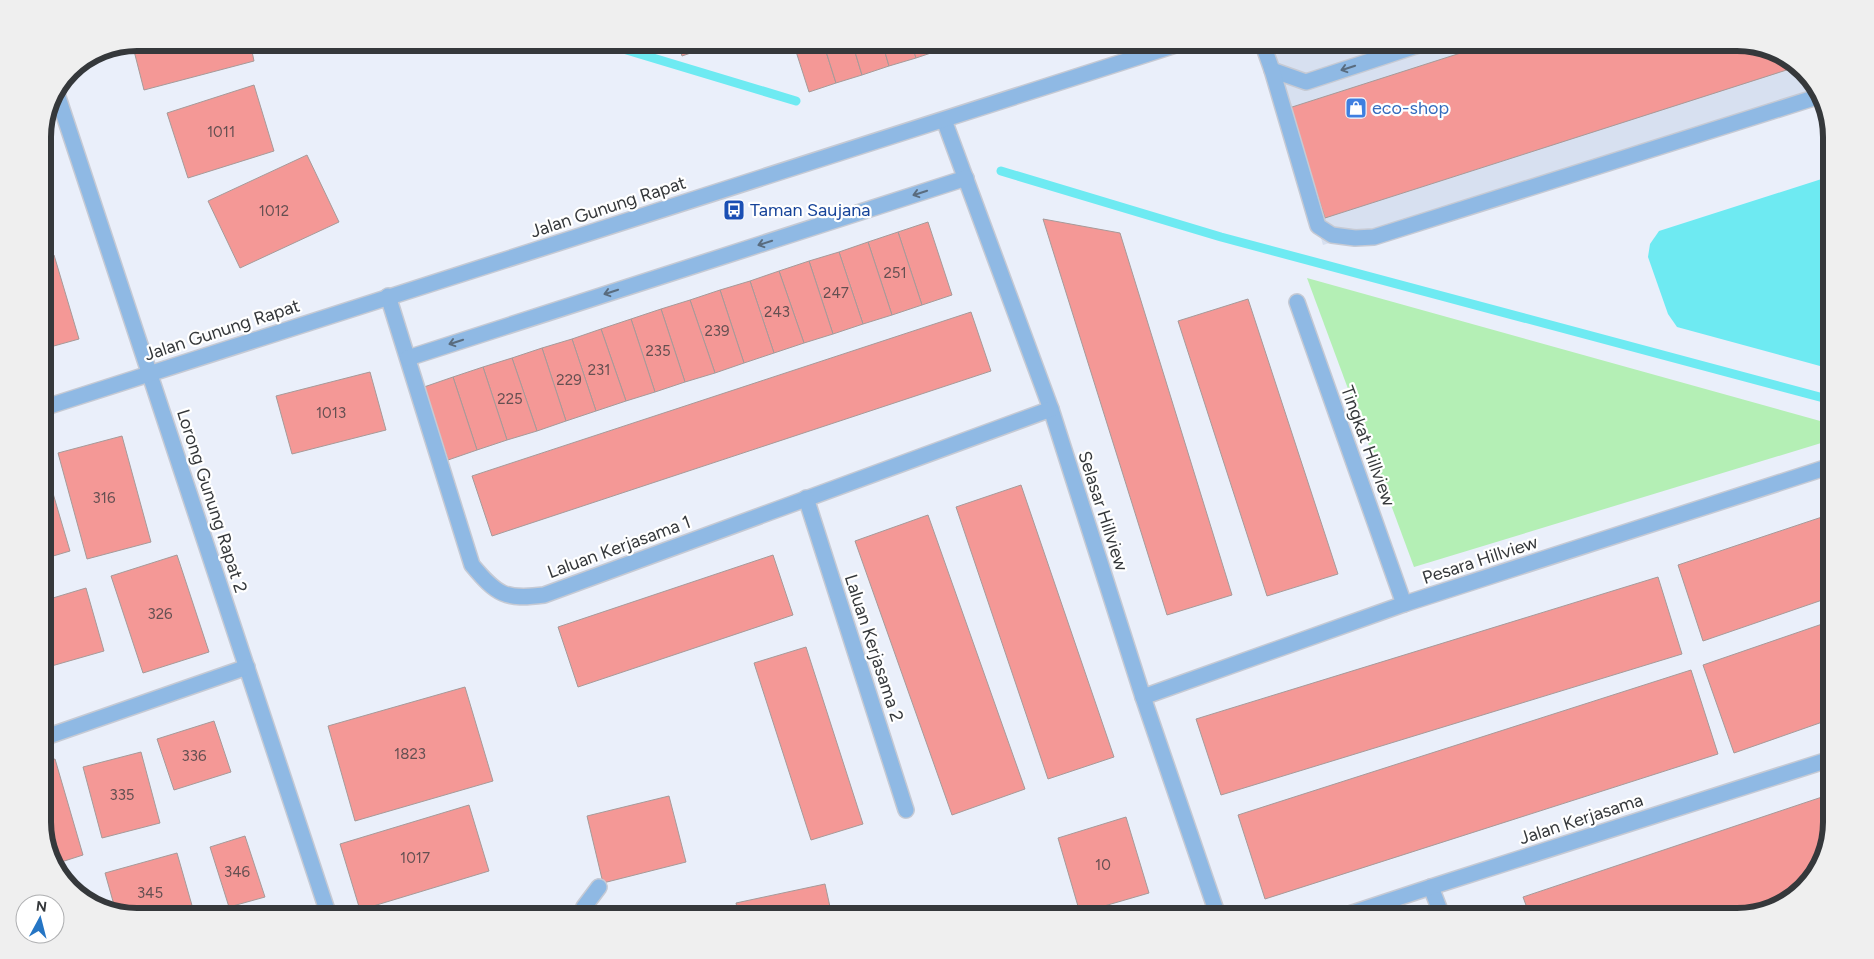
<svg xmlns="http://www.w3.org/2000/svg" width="1874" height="959" font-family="Figtree,sans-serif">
<rect width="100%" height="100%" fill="#eaeffa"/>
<polygon fill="#d7e0f0" points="1264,43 1737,43 1779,52 1816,85 1818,92 1323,245"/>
<polygon fill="#b4efb5" points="1307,278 1831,424 1831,440 1414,567"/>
<polygon fill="#6eeaf2" points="1831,176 1831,369 1677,327 1668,314 1648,257 1650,244 1659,231"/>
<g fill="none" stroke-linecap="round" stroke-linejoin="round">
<g stroke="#6eeaf2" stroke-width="9">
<polyline points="600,42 796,101"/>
<polyline points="1001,171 1221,237 1831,400"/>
</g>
</g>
<g fill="#f49896" stroke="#a69a99">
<polygon points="137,42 250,42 254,61 144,90 132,43"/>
<polygon points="677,42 723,42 682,56"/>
<polygon points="793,42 823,42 836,83 809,92"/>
<polygon points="823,42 852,42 862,75 836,83"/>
<polygon points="852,42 882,42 889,66 862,75"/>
<polygon points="882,42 911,42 916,58 889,66"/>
<polygon points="911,42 941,42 943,49 916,58"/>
<polygon points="941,42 964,42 943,49"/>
<polygon points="1495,42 1737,42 1779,52 1796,67 1325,218 1289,108"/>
<polygon points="254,85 274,151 188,178 167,113"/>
<polygon points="307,155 339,222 240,268 208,201"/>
<polygon points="1043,219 1120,233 1232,595 1167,615"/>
<polygon points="928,222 952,295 922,305 898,232"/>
<polygon points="898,232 922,305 892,315 868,242"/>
<polygon points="868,242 892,315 863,324 839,252"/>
<polygon points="839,252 863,324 833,334 809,261"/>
<polygon points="54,255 79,339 43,349 43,259"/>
<polygon points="809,261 833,334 804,343 779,271"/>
<polygon points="779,271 804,343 774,353 750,281"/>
<polygon points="750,281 774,353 744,363 720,290"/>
<polygon points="720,290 744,363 715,373 690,300"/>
<polygon points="1248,299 1338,574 1267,596 1178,321"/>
<polygon points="690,300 715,373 685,382 661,309"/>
<polygon points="661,309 685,382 655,392 631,319"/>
<polygon points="971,312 991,371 492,536 472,476"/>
<polygon points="631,319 655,392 626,401 601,329"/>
<polygon points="601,329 626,401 596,411 572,339"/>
<polygon points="572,339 596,411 566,421 542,348"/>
<polygon points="542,348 566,421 537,431 512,358"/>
<polygon points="512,358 537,431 507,440 483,367"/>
<polygon points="483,367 507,440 477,450 453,377"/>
<polygon points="370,372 386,430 292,454 276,396"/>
<polygon points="453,377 477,450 448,460 424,387"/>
<polygon points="122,436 151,542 87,559 58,453"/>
<polygon points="47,473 70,551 43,559 43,474"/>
<polygon points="1021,485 1114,757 1048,779 956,507"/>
<polygon points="1831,514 1831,597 1703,641 1678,565"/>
<polygon points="928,515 1025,789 952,815 855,541"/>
<polygon points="177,555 209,652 143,673 111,576"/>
<polygon points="773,555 793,615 578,687 558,627"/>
<polygon points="1658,577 1682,654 1221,795 1196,719"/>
<polygon points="86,588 104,651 48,667 43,649 43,601"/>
<polygon points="1831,621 1831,719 1734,753 1703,665"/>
<polygon points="806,647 863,824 811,840 754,663"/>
<polygon points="1691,670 1718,754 1265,899 1238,815"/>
<polygon points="465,687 493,781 355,821 328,726"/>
<polygon points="214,721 231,772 174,790 157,739"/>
<polygon points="141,752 160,823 102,838 83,767"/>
<polygon points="55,759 83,855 55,864 43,829 43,762"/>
<polygon points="1831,794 1832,822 1822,864 1789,901 1737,916 1530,916 1523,897"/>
<polygon points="669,796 686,862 603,883 587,816"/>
<polygon points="469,805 489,871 360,910 340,844"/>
<polygon points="1126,817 1149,893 1080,913 1058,838"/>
<polygon points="245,836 265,897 229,907 210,847"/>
<polygon points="177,853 195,916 137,916 116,912 105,873"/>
<polygon points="825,884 832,916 739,916 736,903"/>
</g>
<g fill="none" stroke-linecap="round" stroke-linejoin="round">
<g stroke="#c6cad4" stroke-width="18">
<g id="minor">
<polyline points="1262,42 1272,70 1306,82 1428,42"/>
<polyline points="1272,70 1318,226 1332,235 1355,238 1374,237 1820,96"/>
<polyline points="58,97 329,916"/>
<polyline points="944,120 1051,409 1143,697 1218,916"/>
<path d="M388,296L472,565C497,595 505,600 544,595L1051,409"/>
<polyline points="1297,302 1404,604"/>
<polyline points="408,358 966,178"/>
<polyline points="43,408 1185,42"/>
<polyline points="806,498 906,810"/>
<polyline points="1143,697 1404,604 1831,466"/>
<polyline points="43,738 247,667"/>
<polyline points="1431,887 1442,916"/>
<polyline points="583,916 584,907 599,887"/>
<polyline points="1343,916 1431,887 1831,759"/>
</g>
</g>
<use href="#minor" stroke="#8fb9e4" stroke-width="15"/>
</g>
<defs><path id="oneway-shaft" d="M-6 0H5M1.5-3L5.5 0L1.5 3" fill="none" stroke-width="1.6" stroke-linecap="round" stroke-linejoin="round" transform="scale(1.25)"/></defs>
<g stroke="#596c7f">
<use href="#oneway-shaft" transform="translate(1348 68) rotate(162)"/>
<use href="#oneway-shaft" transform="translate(920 193) rotate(162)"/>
<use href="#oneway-shaft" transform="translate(765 243) rotate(162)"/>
<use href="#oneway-shaft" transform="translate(611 292) rotate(162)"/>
<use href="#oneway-shaft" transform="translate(456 342) rotate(162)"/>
</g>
<defs>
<g id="shop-square" transform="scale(1.125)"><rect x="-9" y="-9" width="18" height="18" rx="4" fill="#3f7fe0" stroke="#fff"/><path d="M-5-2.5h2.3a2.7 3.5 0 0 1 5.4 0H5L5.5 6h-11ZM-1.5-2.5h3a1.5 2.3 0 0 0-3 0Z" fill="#fff"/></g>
<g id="bus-square" transform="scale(1.125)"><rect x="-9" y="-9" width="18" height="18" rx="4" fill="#1a4fb4" stroke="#fff"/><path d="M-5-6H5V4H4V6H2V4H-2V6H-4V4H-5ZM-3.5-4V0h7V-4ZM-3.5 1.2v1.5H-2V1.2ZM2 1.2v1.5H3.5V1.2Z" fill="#fff"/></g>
</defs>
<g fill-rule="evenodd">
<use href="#shop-square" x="1356" y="108"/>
<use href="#bus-square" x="734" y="210"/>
</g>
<g text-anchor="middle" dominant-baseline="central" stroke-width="4.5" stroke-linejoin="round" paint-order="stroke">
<g font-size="15" fill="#655052">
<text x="221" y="132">1011</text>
<text x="274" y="211">1012</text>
<text x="895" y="273">251</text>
<text x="836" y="293">247</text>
<text x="777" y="312">243</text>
<text x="717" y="331">239</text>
<text x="658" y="351">235</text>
<text x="599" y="370">231</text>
<text x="569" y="380">229</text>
<text x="510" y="399">225</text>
<text x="331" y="413">1013</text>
<text x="104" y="498">316</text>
<text x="160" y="614">326</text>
<text x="410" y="754">1823</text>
<text x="194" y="756">336</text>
<text x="122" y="795">335</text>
<text x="415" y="858">1017</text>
<text x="1103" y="865">10</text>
<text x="237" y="872">346</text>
<text x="150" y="893">345</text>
</g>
<g font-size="18" fill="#366cbe" stroke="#fff" text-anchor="start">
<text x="1372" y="108">eco-shop</text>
</g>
<g font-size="18" fill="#35383b" stroke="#fff">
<text transform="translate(608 207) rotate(-18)">Jalan Gunung Rapat</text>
<text transform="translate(222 330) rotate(-18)">Jalan Gunung Rapat</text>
<text transform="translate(1368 446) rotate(70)">Tingkat Hillview</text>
<text transform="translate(212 501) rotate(72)">Lorong Gunung Rapat 2</text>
<text transform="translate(1103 511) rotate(72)">Selasar Hillview</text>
<text transform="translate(619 547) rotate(-20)">Laluan Kerjasama 1</text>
<text transform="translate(1480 560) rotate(-18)">Pesara Hillview</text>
<text transform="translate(874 648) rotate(72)">Laluan Kerjasama 2</text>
<text transform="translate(1581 819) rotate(-18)">Jalan Kerjasama</text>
</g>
<g font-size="18" fill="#164399" stroke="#fff" text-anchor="start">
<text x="750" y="210">Taman Saujana</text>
</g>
</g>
<path d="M0 0H1874V959H0ZM137 51H1737A86 86 0 0 1 1823 137V822A86 86 0 0 1 1737 908H137A86 86 0 0 1 51 822V137A86 86 0 0 1 137 51Z" fill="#efefef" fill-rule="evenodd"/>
<path fill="none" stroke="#35383b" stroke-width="6" d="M137 51H1737A86 86 0 0 1 1823 137V822A86 86 0 0 1 1737 908H137A86 86 0 0 1 51 822V137A86 86 0 0 1 137 51Z"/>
<g transform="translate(40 919) rotate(7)"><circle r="24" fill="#ffffff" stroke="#aeafb1"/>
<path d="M0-4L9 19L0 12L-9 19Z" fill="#2575c4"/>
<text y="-8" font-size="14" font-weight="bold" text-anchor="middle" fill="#35383b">N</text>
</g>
</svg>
